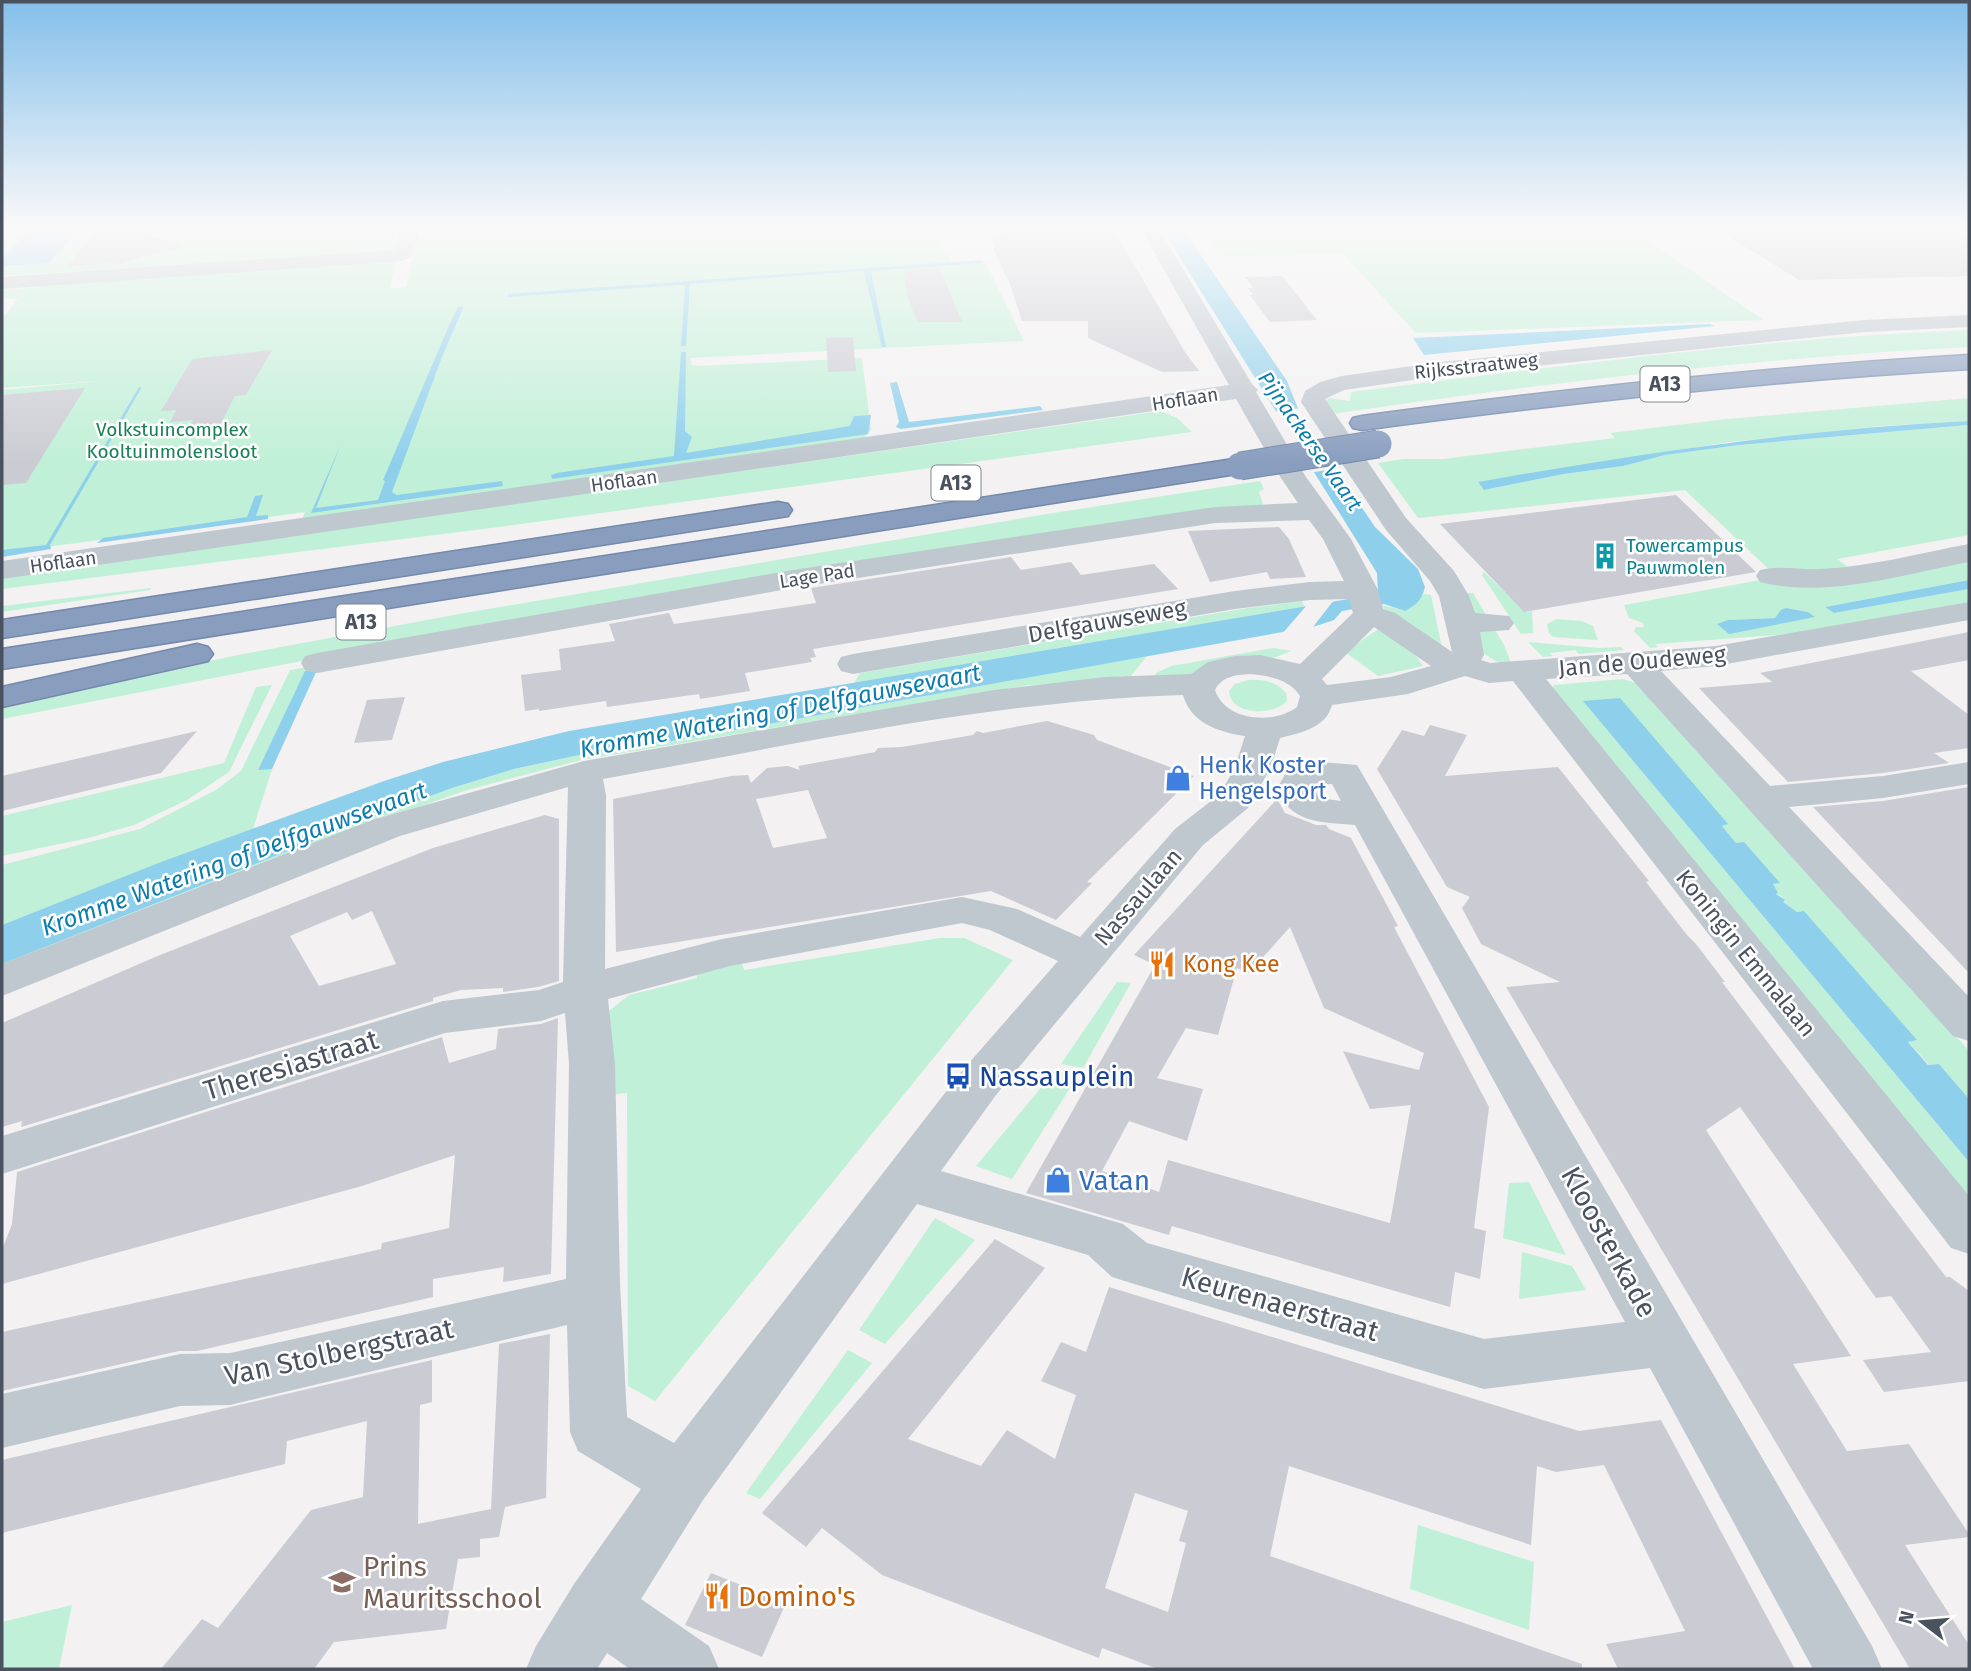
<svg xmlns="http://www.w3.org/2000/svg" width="1971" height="1671" font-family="'Fira Sans',sans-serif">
<rect width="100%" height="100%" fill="#f3f1f1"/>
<g fill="#c0f0d7" fill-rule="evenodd">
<polygon points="2,229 31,229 2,259"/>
<polygon points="79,229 404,229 398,252 2,276 2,266 49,263"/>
<polygon points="419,229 936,229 945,255 951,255 949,263 984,260 1024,341 690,358 692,365 698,366 862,358 871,430 861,442 300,524 305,512 2,553 2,390 100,381 2,388 2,319 18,299 2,298 2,290 41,287 49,283 396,260 390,288 406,287"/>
<polygon points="1204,229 1581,229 1591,236 1636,235 1629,229 1631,229 1763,320 1416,333 1342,253 1223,257"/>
<path d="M1969,330V347C1756,358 1544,383 1332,414L1325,401L1329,398L1350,401L1351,392C1557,367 1762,338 1969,330Z"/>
<path d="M1969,398V421L1881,426L1729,442L1478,482L1484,490L1564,474L1623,466L1665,455L1739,445L1969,425V535L1837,559L1847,566L1842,568L1860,578L1969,558V580L1825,607L1834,613L1969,589V602L1789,634L1655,644L1658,647L1650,648L1634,631L1636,627H1644L1643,623L1629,618L1624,605L1777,577L1685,490L1418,518L1378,463L1403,459H1443L1615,438L1610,433L1727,419ZM1786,608L1808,612L1814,617L1729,633L1728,620L1775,618Z"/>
<polygon points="1161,411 1177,418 1192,432 507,526 2,589 2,577"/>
<polygon points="1260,481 1264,489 1259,492 1264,508 415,639 2,719 2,705 238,655 465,613 1047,514"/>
<polygon points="1484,572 1525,612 1532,611 1533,633 1521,634 1482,575"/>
<polygon points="151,588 150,590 2,612 2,606"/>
<polygon points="1466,593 1473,593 1504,645 1511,663 1499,663 1480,651"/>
<polygon points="1424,594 1431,595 1442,648 1386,612 1382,605 1405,611"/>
<polygon points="1302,601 1304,606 1300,607 853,685 860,673 1248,608"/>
<polygon points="1557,619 1582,621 1593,626 1598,640 1553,637 1549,633 1547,624"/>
<polygon points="1382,623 1412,650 1423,666 1378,676 1345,652 1377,630"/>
<polygon points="1528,642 1599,648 1621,647 1624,650 1579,654 1575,650 1550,653 1553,656 1543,657"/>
<polygon points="1274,648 1291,651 1276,657 1170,680 1154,680 1156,673 1171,666"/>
<polygon points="1147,656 1130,677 1120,676 1121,681 1030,685 581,760 464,791 275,858 2,969 2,964 369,819 452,788 514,769 579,755 685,739"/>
<polygon points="319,665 258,769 272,769 253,829 2,925 2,865 140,829 216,790 241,771 290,670"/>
<polygon points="1623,679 1639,684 1969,1051 1969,1099 1939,1064 1929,1065 1908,1041 1916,1040 1804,911 1797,912 1783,902 1782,896 1775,894 1773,884 1779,883 1744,843 1736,843 1721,825 1727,824 1584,702 1969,1162 1969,1207 1552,692 1554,685"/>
<path d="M1248,680C1263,679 1276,681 1286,693L1287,701C1273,716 1231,716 1229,691L1235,684Z"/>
<polygon points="272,685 229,772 187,800 134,825 88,838 2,856 2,816 224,763 256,687"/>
<polygon points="940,938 964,938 1013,960 655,1401 628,1386 627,1093 607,1095 605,1014 629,995 697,978 696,969 741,960 744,970"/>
<polygon points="1117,982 1131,983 1083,1068 1061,1064"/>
<polygon points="1054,1072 1077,1077 1012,1179 976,1166"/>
<polygon points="1529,1182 1566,1255 1503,1238 1509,1183"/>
<polygon points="935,1218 975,1240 885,1344 859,1330"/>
<polygon points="1522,1252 1572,1266 1586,1290 1519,1299"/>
<polygon points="848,1350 872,1363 760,1499 746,1493"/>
<polygon points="1418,1525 1534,1562 1529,1630 1410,1589"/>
<polygon points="72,1605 59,1669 2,1669 2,1622"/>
</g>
<g fill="#8ed0ec">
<polygon points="31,229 79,229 49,263 2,266 2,259"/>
<path d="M1162,229H1183L1287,381L1301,416L1329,459L1375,527L1418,569L1425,587C1422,600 1416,605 1405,611L1384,604L1342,611L1334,620L1316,626L685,739L579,755L514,769L452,788L369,819L2,964V925L161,862L384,781L443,762L569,731L1378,594L1377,573Z"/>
<polygon points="981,260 983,263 871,271 886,347 882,347 864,272 861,271 690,284 686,346 681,346 685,286 681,285 508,297 508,294"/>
<polygon points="464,306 442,357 392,492 397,495 502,481 503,486 311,513 341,444 316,508 378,500 385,481 383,480 451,321 458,307"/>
<polygon points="1710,324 1715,326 1424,355 1413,338"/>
<polygon points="681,352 686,352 685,431 692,437 686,453 850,426 854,416 871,415 868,434 552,479 551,475 557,473 674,456"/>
<polygon points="897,382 909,422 1040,406 1043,410 901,429 896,427 899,422 890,383"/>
<polygon points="139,387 142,387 50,545 51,549 2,557 2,550 46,545"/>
<path d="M1969,421V425L1739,445L1665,455L1623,466L1564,474L1484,490L1478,482C1641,453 1804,429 1969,421Z"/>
<polygon points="263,495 256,516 268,515 268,519 97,543 103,538 247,517 255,496"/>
<polygon points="1969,580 1969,589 1834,613 1825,607"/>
<polygon points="1786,608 1808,612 1815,617 1729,634 1717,624 1728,620 1775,618 1781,610"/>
<polygon points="317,670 272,769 258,770 305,671"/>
<polygon points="1620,698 1728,824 1722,826 1736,843 1744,842 1780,883 1773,884 1778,893 1776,894 1785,900 1783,902 1797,912 1804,911 1917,1040 1908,1042 1928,1065 1939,1064 1969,1099 1969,1162 1583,701"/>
</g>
<g fill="#f3f1f1">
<polygon points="1301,408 1304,414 1339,468 1309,473 1271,412"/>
<polygon points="1334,600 1313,627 1282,634 1307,605"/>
</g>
<g fill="#cbccd3" fill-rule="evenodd">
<polygon points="103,229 130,229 186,247 140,257 119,265 109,263 67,267 97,230"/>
<polygon points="1080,229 1103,229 1106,234 1116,234 1185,352 1199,371 1162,372 1088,338 1088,321 1022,321 1010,284 993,248 996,248 991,235"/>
<polygon points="1797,229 1943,229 1955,231 1969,238 1969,276 1799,280 1720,231"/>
<polygon points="940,269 962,322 918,322 907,296 904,270"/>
<polygon points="1282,276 1317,320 1270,322 1250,295 1253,295 1248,288 1253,288 1245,277"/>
<polygon points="853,337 856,371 828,372 826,338"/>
<polygon points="272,350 246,395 235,396 215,435 183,437 193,420 170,422 176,410 161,411 192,359"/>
<polygon points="85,388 26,483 2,485 2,395"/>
<polygon points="1676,495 1756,572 1524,612 1440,524"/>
<polygon points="1279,527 1289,539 1306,577 1270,579 1267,572 1210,582 1188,531"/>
<polygon points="1011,557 1021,570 1071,562 1081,575 1154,564 1178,589 813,649 816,657 810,658 812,662 745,673 750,691 700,699 699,694 607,707 606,701 539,711 539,709 525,711 521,675 561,670 559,649 615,641 609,624 669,613 674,624 816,603 811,588"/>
<polygon points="1969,632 1969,660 1911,671 1969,715 1969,748 1934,753 1949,763 1883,773 1788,782 1699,688 1772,682 1760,673"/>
<polygon points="405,697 392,740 354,743 367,700"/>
<path d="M1047,721L1094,735L1097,740L1194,776L1087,882L1092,883L1056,920L991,891L616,952L613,799L731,776L748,775L751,783L767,768L788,766L800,770L798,766L875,752L878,748L902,747L973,735L977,731L983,733ZM808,790L827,838L773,848L756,799Z"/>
<polygon points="1430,725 1467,735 1445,776 1558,767 1649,881 1646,882 1687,935 1696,944 1725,982 1722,982 1946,1277 1950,1277 1969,1291 1969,1381 1884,1392 1863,1360 1931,1352 1891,1296 1876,1298 1740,1107 1706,1130 1851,1356 1793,1364 1847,1451 1909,1444 1969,1534 1969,1537 1905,1545 1969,1645 1969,1669 1910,1669 1506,987 1560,982 1481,944 1462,908 1470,897 1447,887 1377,769 1402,730 1424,736"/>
<polygon points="197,731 161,773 2,811 2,776"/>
<polygon points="1969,787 1969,973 1813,807 1883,801"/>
<path d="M1277,799L1285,813L1316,825H1326L1329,829L1351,838L1398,926L1394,927L1489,1107L1474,1228L1486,1231L1480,1279L1455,1272L1450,1307L1172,1226L1169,1235L1026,1193L1155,965L1134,955ZM1290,927L1324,1008L1424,1053L1419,1070L1343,1051L1370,1109L1411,1105L1390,1223L1168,1160L1159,1192L1102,1171L1129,1121L1187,1141L1203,1089L1157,1078L1186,1028L1218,1035L1237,968L1249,973Z"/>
<path d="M545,815L559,819V981L538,987L503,992V988L461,990L433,998V1001L21,1127L22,1121L2,1127V1023L160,955L433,848ZM372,911L396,964L319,986L290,936L347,912L352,920Z"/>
<polygon points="558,1018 551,1274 503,1282 504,1267 433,1279 433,1297 197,1351 179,1351 2,1391 2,1332 346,1257 381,1249 382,1243 449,1228 455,1155 362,1186 2,1284 2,1250 12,1224 17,1172 442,1037 449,1063 496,1049 498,1029 541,1024"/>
<path d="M995,1239L1045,1268L908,1439L981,1466L1007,1430L1055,1459L1076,1395L1041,1381L1061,1342L1086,1352L1109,1287L1579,1431L1661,1420L1795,1669H1618L1606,1644L1685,1631L1604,1465L1556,1472L1537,1466L1531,1545L1289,1466L1270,1556L1582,1664V1669H1158L1102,1648L1099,1658L882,1575L822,1528L806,1547L762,1513ZM1135,1493L1188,1511L1179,1541L1186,1543L1168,1612L1105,1588Z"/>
<polygon points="550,1334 546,1498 505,1507 499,1537 480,1539 480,1557 458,1559 446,1629 334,1642 314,1669 161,1669 202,1619 218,1628 311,1510 363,1497 367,1421 287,1441 285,1464 2,1533 2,1460 432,1360 432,1402 420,1405 418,1524 491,1509 499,1344"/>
<polygon points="711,1573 786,1603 762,1657 685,1625"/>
</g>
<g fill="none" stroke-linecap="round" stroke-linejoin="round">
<g stroke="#7489ab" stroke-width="3">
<g id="highway">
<path d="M1969,355V369C1766,381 1564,403 1362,430L1353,428L1350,423L1353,418L1362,416C1564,389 1766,367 1969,355Z"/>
<polygon points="1240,458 1249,460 1253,466 1249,472 2,669 2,649"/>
<polygon points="778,502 788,504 792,510 788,516 2,638 2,620"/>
<polygon points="197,644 208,647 213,654 208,661 2,707 2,687"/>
</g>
</g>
<g fill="#bfc7cf" fill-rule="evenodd">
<polygon points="401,229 419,229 413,255 403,261 2,289 2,277 395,250"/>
<path d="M1141,229H1159L1252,384L1258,390L1256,392L1306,477L1351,539L1378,590L1383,609L1395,613L1452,652L1439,596L1430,581L1386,530L1301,402L1305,391L1320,382L1342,376L1440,362L1865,320L1969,315V327L1865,332L1440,376L1344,390L1325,399L1406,518L1454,571L1469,596L1475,613L1509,616L1514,623L1509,630L1480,632L1484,655L1481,660L1490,663L1716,646L1969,602V620L1716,666L1661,671L1770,786L1883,776L1969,762V784L1883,798L1789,807L1969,997V1041L1953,1036L1627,674L1546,679L1969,1196V1254L1951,1248L1513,681L1489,683L1465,676L1408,694L1332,705C1326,728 1300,733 1280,738L1271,767L1248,808L1203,845L996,1095L941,1171L1123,1224L1147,1243L1484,1339L1625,1322L1355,825C1322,822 1288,824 1278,787L1288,769L1321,762L1357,765L1872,1646L1882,1669H1813L1650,1368L1484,1389L1131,1283L1112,1277L1088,1255L917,1204L703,1500L641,1599L709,1646L719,1669H630L607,1653L597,1669H526L536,1646L574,1584L641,1489L578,1451L570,1432L567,1325L230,1405L180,1406L2,1448V1394L180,1354L230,1353L566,1279L569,1064L565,1013L541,1021L445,1033L2,1174V1136L443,1001L539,990L563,982L568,787L400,836L2,996V964L372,820L584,761L994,690L1105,677L1191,674L1208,662L1235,656L1260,655L1300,664L1353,613L1349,599L1310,600L1235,609L853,674L841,671L837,664L841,657L853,654L1235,591L1310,582L1344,581L1323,539L1309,520L1215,523L793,588L317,673L305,670L301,663L305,656L317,653L793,570L1215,507L1298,503L1281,478L1236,399L2,579V561L1229,385ZM1374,627L1431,666L1391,677L1327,685L1322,679ZM1250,674C1269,676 1289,679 1300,696L1297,707C1273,725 1225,721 1215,690C1222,676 1236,675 1250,674ZM1183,695C1191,723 1218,732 1245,736L1235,767L1220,794L1175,829L1080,937L1017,909L962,897L722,939L605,969L606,795L603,779C795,745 988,701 1183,695ZM1332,784L1341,801L1327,799L1317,795L1315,785ZM962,923L990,930L1058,961L962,1071L674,1443L627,1417L620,1284L615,1064L608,999L730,966Z"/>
<path d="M1969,544V562C1904,574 1827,599 1760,582L1756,576L1760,570C1780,565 1800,570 1820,569C1869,567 1920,553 1969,544Z"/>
</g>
<use href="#highway" fill="#899ebf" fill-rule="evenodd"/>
<g stroke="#7489ab" stroke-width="29" stroke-linecap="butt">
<polyline id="highway-bridge" points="1240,466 1378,444"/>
</g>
<use href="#highway-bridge" stroke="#899ebf" stroke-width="27"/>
</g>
<linearGradient id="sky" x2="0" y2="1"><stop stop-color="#84bfea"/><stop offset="0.49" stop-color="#faf9f9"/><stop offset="1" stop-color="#faf9f9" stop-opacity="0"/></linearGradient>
<rect width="1971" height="463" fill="url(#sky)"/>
<defs>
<g id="building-bare" transform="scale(2.1)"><path d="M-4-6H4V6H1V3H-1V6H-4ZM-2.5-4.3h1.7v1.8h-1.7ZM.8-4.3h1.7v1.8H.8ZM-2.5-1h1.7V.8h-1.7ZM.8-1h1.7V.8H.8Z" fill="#0f9aa8" stroke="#fff" stroke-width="2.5" paint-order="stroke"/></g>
<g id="shop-bare" transform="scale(2.1)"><path d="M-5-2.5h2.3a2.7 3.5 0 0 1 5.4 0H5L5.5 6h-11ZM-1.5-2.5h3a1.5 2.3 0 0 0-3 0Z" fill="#3f7fe0" stroke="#fff" stroke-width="2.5" paint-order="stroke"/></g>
<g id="restaurant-bare" transform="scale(2.1)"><path d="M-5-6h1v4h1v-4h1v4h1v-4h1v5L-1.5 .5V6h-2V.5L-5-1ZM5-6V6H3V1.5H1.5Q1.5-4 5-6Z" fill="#e8710a" stroke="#fff" stroke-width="2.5" paint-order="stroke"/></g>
<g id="bus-bare" transform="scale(2.1)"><path d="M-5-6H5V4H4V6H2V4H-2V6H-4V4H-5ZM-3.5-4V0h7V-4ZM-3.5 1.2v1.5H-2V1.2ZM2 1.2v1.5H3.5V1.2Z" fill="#1a4fb4" stroke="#fff" stroke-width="2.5" paint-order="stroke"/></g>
<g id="school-bare" transform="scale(2.1)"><path d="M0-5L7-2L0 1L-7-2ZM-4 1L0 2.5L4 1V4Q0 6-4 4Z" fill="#8d6e63" stroke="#fff" stroke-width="2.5" paint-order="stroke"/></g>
</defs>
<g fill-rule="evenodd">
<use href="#building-bare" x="1605" y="556"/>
<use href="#shop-bare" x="1178" y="778"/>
<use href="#restaurant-bare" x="1162" y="964"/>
<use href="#bus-bare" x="958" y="1076"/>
<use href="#shop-bare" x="1058" y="1180"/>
<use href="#school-bare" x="342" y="1582"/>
<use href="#restaurant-bare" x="717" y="1596"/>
</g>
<g text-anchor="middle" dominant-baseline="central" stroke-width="5" stroke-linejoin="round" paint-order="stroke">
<g font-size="19" fill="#49525e" stroke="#fff">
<text transform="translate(1476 366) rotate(-6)">Rijksstraatweg</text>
<text transform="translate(1185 399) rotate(-9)">Hoflaan</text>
<text transform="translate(624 481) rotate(-8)">Hoflaan</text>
<text transform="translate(63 562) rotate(-8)">Hoflaan</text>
<text transform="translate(817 576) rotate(-9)">Lage Pad</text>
</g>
<g font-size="19" fill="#188156" stroke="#fff">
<text x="172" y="429">Volkstuincomplex<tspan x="172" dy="22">Kooltuinmolensloot</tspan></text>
</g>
<g font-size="19" fill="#0d838f" stroke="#fff" text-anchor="start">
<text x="1626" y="545">Towercampus<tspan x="1626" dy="22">Pauwmolen</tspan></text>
</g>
<g fill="#fff" stroke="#80868e" stroke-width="2">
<rect x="1640.5" y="366.5" width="49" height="35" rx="5"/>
<rect x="931.5" y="465.5" width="49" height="35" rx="5"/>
<rect x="336.5" y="604.5" width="49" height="35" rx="5"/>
</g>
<g font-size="21" font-weight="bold" fill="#49525e">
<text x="1665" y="384">A13</text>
<text x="956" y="483">A13</text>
<text x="361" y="622">A13</text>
</g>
<g font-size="21" font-style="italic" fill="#0d7dad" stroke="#fff">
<text transform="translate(1310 441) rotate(55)">Pijnackerse Vaart</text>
</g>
<g font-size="23" fill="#49525e" stroke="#fff">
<text transform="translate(1107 621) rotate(-10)">Delfgauwseweg</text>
<text transform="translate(1642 661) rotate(-5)">Jan de Oudeweg</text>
<text transform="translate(1138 897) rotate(-49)">Nassaulaan</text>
<text transform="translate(1746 953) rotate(51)">Koningin Emmalaan</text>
</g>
<g font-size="23" fill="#366cbe" stroke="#fff" text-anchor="start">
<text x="1199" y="765">Henk Koster<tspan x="1199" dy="26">Hengelsport</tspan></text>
</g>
<g font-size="23" fill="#c56008" stroke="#fff" text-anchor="start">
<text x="1183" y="964">Kong Kee</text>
</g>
<g font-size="24" font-style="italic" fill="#0d7dad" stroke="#fff">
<text transform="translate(780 711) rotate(-11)">Kromme Watering of Delfgauwsevaart</text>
<text transform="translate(234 859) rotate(-20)">Kromme Watering of Delfgauwsevaart</text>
</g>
<g font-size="28" fill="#49525e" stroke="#fff">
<text transform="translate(291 1065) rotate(-17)">Theresiastraat</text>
<text transform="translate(1609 1242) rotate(61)">Kloosterkade</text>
<text transform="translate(1280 1304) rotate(16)">Keurenaerstraat</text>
<text transform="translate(339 1352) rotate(-12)">Van Stolbergstraat</text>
</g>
<g font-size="28" fill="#164399" stroke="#fff" text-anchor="start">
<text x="979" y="1076">Nassauplein</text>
</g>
<g font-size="28" fill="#366cbe" stroke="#fff" text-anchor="start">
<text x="1079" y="1180">Vatan</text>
</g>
<g font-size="28" fill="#785e54" stroke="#fff" text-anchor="start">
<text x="363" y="1566">Prins<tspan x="363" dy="32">Mauritsschool</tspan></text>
</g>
<g font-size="28" fill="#c56008" stroke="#fff" text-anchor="start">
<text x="738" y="1596">Domino's</text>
</g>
</g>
<rect width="1971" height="1671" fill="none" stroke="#49525e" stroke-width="7"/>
<g transform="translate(1922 1622) rotate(286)" stroke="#ffffff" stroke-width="5" paint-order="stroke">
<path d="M0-5L12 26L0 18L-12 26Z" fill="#49525e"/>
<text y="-10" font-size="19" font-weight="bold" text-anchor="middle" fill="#49525e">N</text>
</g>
</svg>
